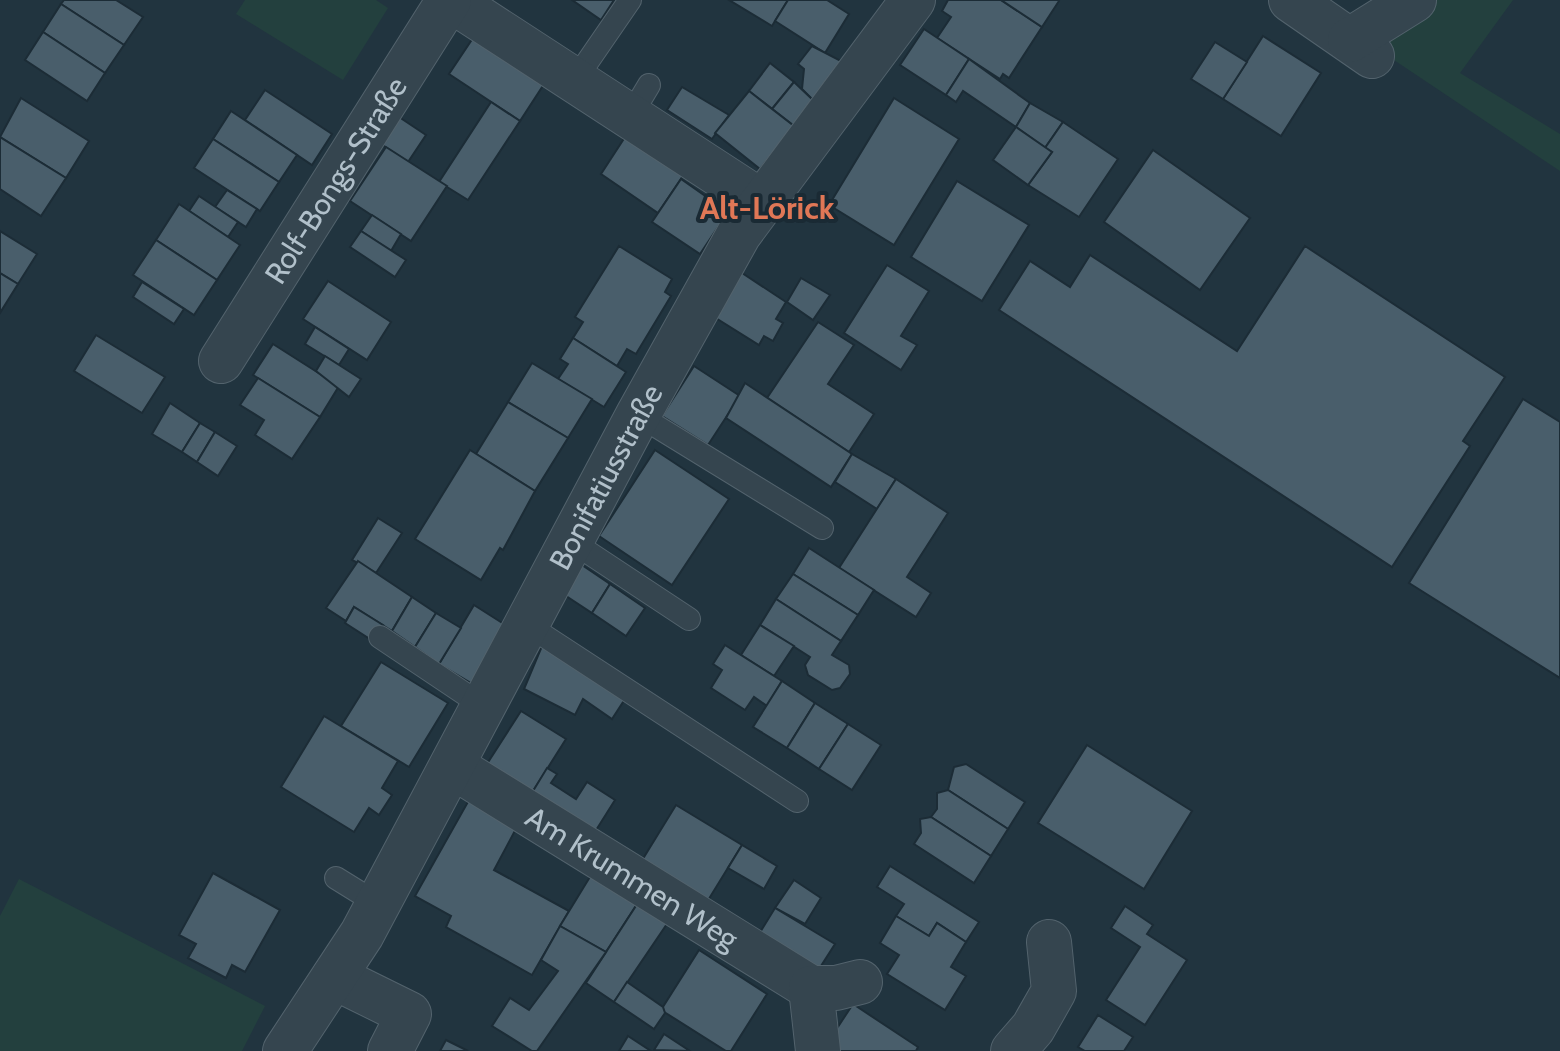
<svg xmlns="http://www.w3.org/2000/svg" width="1560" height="1051" font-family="Cabin,sans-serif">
<rect width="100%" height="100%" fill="#21343f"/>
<g fill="#23403e">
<polygon points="245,0 376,0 388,8 343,80 236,14"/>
<polygon points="1432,0 1513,0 1460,73 1560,134 1560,171 1382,52 1391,37"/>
<polygon points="19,879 265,1006 242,1051 0,1051 0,916"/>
</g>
<g fill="#495e6b" stroke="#1c2c36" stroke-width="2">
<polygon points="64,0 116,0 143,17 124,45 61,4"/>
<polygon points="572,0 614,0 601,20"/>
<polygon points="729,0 788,0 772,26"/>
<polygon points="788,0 827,0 849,14 825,53 775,21"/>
<polygon points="948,0 1001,0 1042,27 1009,78 1003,74 1000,79 937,38 951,17 942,11"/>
<polygon points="1001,0 1058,0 1059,1 1042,27"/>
<polygon points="61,4 124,45 105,73 43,32"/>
<polygon points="924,29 969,59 946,95 900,65"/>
<polygon points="43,32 105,73 87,101 25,60"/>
<polygon points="475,35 546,81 520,121 449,74"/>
<polygon points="1263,36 1321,73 1281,136 1223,99"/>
<polygon points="1215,42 1247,62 1223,99 1191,79"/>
<polygon points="812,46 843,62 815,102 802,89 804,69 798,64"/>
<polygon points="969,59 1030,103 1016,127 963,91 956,102 946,95"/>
<polygon points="770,63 794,82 772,109 749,91"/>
<polygon points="794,82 815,102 794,126 772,109"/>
<polygon points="682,87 729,115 712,139 667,110"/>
<polygon points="265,90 332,134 312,165 245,120"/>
<polygon points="749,91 794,126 760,169 715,133"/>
<polygon points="21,98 89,141 66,178 0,137"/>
<polygon points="894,98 959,139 894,245 829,205"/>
<polygon points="491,102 520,121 468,200 439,182"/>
<polygon points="1030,103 1063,122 1045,148 1016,127"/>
<polygon points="231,111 297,155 279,182 213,139"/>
<polygon points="393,113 426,135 408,162 375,140"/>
<polygon points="1063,122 1118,159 1079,217 1028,185 1052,152 1045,148"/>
<polygon points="1016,127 1052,152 1028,185 993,160"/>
<polygon points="627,134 685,173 658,213 601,174"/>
<polygon points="0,137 66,178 41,216 0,189"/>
<polygon points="213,139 279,182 260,211 194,168"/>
<polygon points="386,147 447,186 411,241 350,201"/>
<polygon points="1153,150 1250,218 1200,290 1104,222"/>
<polygon points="681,179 728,212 700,254 652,222"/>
<polygon points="957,181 1029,225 982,301 911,257"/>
<polygon points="227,190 257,209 246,227 215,207"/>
<polygon points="199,196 238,222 228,237 189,211"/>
<polygon points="179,204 240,245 217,280 156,240"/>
<polygon points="372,215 401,234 391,251 361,231"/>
<polygon points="0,231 37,254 18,284 0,273"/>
<polygon points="361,231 406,260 395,277 350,247"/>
<polygon points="156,240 217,280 194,315 133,275"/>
<polygon points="619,246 672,279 665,292 671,296 636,354 627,349 617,366 573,338 583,322 575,317"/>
<polygon points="1305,246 1505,377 1463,441 1470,446 1392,567 999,310 1030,261 1070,287 1090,255 1237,351"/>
<polygon points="887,265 929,291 901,336 917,345 901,370 844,333"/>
<polygon points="739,271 786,302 776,319 783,323 773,341 764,336 759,345 711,315"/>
<polygon points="0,273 18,284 0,313"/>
<polygon points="801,278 830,295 813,320 787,302"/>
<polygon points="328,281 391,322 367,360 303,319"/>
<polygon points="142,282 184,309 174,324 133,297"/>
<polygon points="818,322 854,345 828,384 874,414 849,452 767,398"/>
<polygon points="315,327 349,349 339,365 305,344"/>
<polygon points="96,335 165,377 142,413 74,371"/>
<polygon points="573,338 626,372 604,407 558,379 568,364 560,359"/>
<polygon points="273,344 339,386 320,417 253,375"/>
<polygon points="325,356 361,379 349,397 316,371"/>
<polygon points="532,363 592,399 568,438 508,402"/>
<polygon points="694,366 740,396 708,445 662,416"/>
<polygon points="258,378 320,417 292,459 255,435 264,420 240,405"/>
<polygon points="745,383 852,454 831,487 726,418"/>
<polygon points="1523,399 1560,422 1560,678 1409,583"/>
<polygon points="508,402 568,438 535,491 476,454"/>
<polygon points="170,403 200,423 182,452 152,434"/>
<polygon points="200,423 215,432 197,462 182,452"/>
<polygon points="215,432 237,446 218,476 197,462"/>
<polygon points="470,450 535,491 503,550 500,548 481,580 415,539"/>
<polygon points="655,450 729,499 672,585 599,536"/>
<polygon points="852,454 896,479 877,509 835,482"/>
<polygon points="896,479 948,513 907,577 931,593 916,617 839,568"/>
<polygon points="378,518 402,533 376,573 352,560"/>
<polygon points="809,548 874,590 858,615 793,574"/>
<polygon points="358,561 412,597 392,631 354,607 346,621 326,608"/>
<polygon points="576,561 610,584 592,613 557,590"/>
<polygon points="793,574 858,615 841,641 776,599"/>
<polygon points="610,584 645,608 626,636 592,613"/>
<polygon points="412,597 436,613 415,647 392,631"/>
<polygon points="776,599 841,641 832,655 849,665 850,674 840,688 832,690 808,675 805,665 810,657 760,625"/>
<polygon points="474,605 507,626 476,686 439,664"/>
<polygon points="354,607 383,625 373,641 345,623"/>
<polygon points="436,613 461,628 439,664 415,647"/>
<polygon points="760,625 794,646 774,676 741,655"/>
<polygon points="725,645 782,681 767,706 754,697 745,710 711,688 722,670 713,664"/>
<polygon points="542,646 625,699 612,719 583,699 575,715 524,689"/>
<polygon points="381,662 448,703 409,767 341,726"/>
<polygon points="782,681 815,703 787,748 753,727"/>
<polygon points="815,703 848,724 819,769 787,748"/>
<polygon points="521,711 566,739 530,796 485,767"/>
<polygon points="324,716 398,761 382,788 392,795 379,815 369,808 354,832 281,787"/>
<polygon points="848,724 881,745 852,790 819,769"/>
<polygon points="1087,745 1192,811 1144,889 1038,823"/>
<polygon points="966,764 1025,802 1008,829 948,790 954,767"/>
<polygon points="547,768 557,774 551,783 576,799 587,782 615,800 593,835 530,796"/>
<polygon points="948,790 1008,829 991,856 931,817 937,809 937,793"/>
<polygon points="469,800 518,825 494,870 569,911 532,975 446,927 451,916 415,896"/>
<polygon points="676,805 742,845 707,902 641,862"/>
<polygon points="931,817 991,856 974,883 914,844 921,833 920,819"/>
<polygon points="742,845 777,866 764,889 728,868"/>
<polygon points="890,866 979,922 966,942 937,923 929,936 896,916 904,904 877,887"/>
<polygon points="596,867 643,895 606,952 560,926"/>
<polygon points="213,873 280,910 245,972 232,965 226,978 188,958 196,944 179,935"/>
<polygon points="794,880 821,898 805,924 775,908"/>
<polygon points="643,895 673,915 614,1002 586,983"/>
<polygon points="1125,906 1153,925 1147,934 1187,960 1145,1025 1106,1000 1140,947 1111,928"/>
<polygon points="775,908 835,944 812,980 754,942"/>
<polygon points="896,916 929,936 937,923 966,942 951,967 966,976 945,1010 887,974 899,955 880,943"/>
<polygon points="560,926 606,952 537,1051 532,1051 492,1026 510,998 529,1010 558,971 541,960"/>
<polygon points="699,950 767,994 731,1051 726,1051 661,1010"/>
<polygon points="627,982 663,1007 665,1013 654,1029 614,1002"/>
<polygon points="853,1004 918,1047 916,1051 835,1051 826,1045"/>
<polygon points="1098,1015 1133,1037 1124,1051 1085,1051 1078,1047"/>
<polygon points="664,1034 690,1051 654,1050"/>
<polygon points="628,1036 651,1051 619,1051"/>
<polygon points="446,1040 468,1051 440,1051"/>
</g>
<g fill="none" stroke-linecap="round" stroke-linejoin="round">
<g stroke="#53636d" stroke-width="24">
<g id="lane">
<polyline points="575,80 630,0"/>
<polyline points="631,115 649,85"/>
<polyline points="638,415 822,528"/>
<polyline points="571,541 689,619"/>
<polyline points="526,624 797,801"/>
<polyline points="380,637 483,706"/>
<polyline points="336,878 378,904"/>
</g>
</g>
<g stroke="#53636d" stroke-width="46">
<g id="street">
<polyline points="451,0 760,201"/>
<polyline points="1291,0 1372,56"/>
<polyline points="1350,40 1414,0"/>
<path id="s1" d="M221,361L449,0"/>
<path id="s2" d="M452,766L811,988"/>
<polyline points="334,977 409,1014 390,1051"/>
<path id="s3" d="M285,1051L362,934L638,415L739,234L913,0"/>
<polyline points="818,1051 811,988 836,988 860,982"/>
<polyline points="1013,1051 1033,1028 1054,991 1049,942"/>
</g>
</g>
<use href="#lane" stroke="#35454f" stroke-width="22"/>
<use href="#street" stroke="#35454f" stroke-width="44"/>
</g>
<g text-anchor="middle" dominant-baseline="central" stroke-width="8" stroke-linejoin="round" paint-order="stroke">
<g font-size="30" fill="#b1c0ca" stroke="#1a2a34">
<text stroke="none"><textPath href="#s1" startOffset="214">Rolf-Bongs-Straße</textPath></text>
<text stroke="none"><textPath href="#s3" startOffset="658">Bonifatiusstraße</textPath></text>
<text stroke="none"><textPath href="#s2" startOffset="212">Am Krummen Weg</textPath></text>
</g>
<g font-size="32" font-weight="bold" fill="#e07756" stroke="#1a2a34">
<text x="767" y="207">Alt-Lörick</text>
</g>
</g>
</svg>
